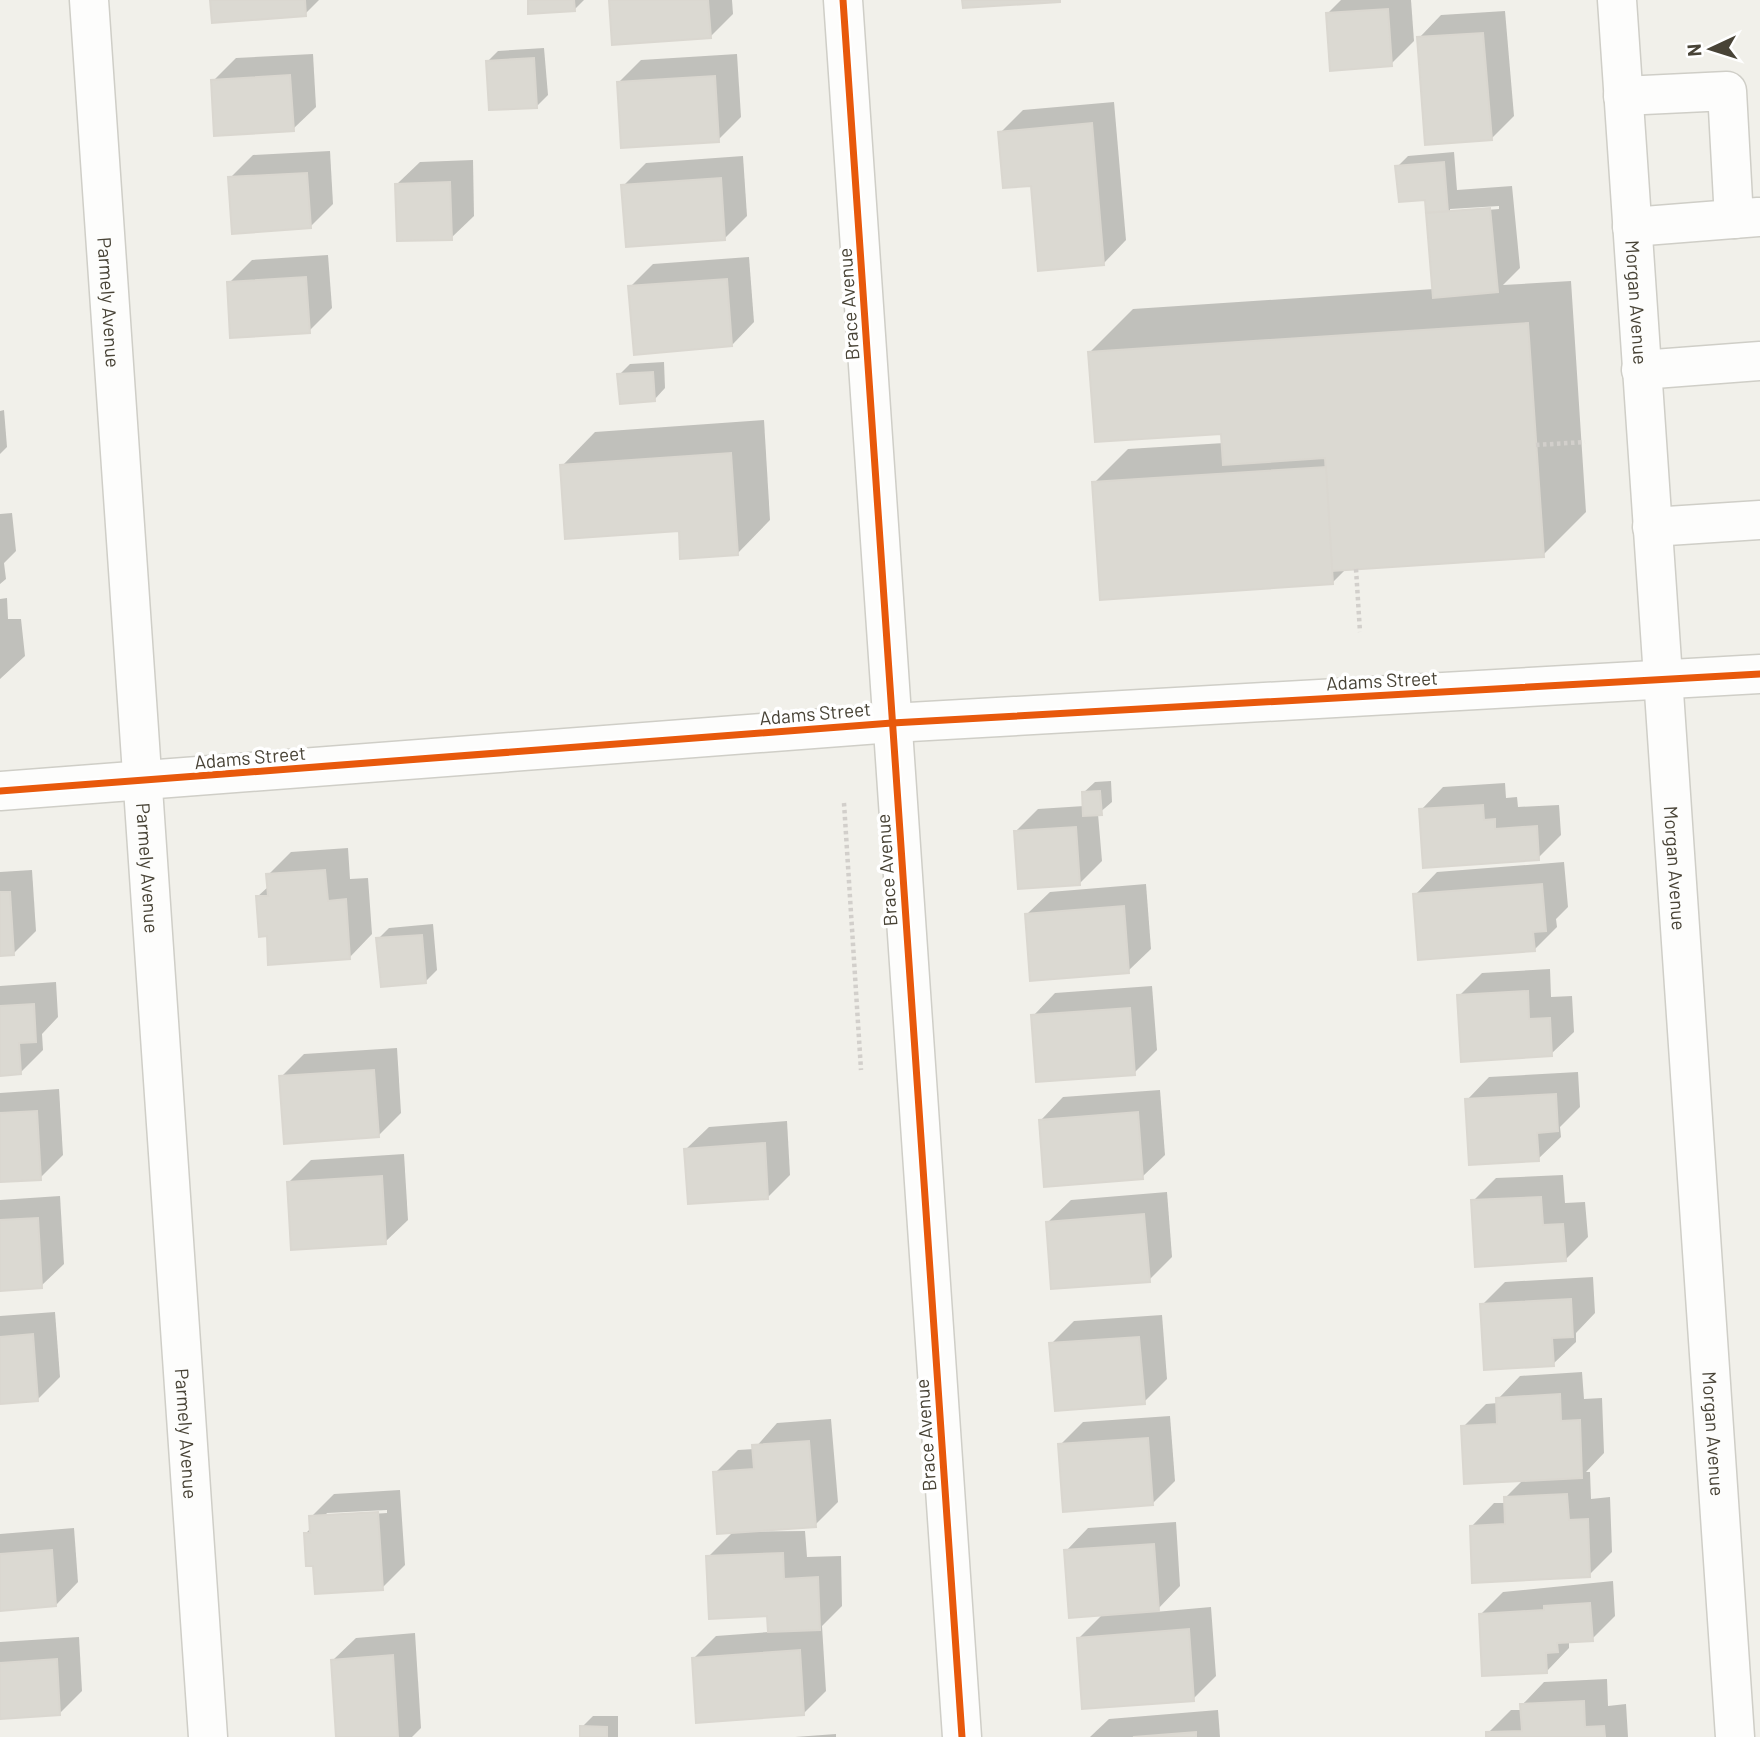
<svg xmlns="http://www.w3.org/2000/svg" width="1760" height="1737" font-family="Barlow,sans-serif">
<rect width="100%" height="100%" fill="#f1f0ea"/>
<g fill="#0003" fill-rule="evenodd">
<polygon points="212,0 319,0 305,14"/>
<polygon points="530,0 584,0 574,10"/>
<polygon points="611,0 732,0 733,14 710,37"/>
<polygon points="1341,0 1411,0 1414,41 1391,64 1327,14"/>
<polygon points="1505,11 1514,116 1491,139 1419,38 1441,15"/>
<polygon points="544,48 548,95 537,106 487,62 498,51"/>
<polygon points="313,54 316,107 293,129 213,81 236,58"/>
<polygon points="737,54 741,117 718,140 618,83 641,60"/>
<polygon points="1114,102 1126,240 1104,263 1032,184 1000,133 1023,110"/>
<polygon points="330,151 333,204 311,226 230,178 253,155"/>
<path d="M1454,152L1457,190L1512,186L1520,268L1503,285L1571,281L1586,512L1543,555L1347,568L1332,583L1094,483L1128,449L1224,443L1223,432L1090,352L1133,309L1434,289L1426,198L1397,167L1408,156ZM1499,206V209L1450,213V209Z"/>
<polygon points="743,156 747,216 724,239 623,186 646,163"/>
<polygon points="473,160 474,216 451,238 397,184 420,162"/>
<polygon points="328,255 332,308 309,331 229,283 252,260"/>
<polygon points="749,257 754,322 732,345 630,287 653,264"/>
<polygon points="664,362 665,388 654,400 619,375 630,364"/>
<polygon points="4,410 7,447 0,454 0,411"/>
<polygon points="764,420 770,520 737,554 680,529 562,466 595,432"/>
<polygon points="12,513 16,551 4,563 6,579 0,584 0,514"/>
<polygon points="7,598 8,619 21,619 25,656 0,679 0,599"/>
<polygon points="1111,781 1112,802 1098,814 1102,861 1079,884 1015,832 1038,809 1084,806 1083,793 1095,782"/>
<polygon points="1505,783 1506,798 1517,797 1518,807 1559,805 1561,835 1538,858 1421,810 1443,787"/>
<polygon points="348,848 350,879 368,878 372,934 350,957 269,935 257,897 269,886 268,875 291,852"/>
<polygon points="1564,862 1568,907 1556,919 1557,927 1534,950 1415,895 1437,872"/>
<polygon points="32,870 36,931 13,954 0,955 0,872"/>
<polygon points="1146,884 1151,949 1128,971 1027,914 1050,892"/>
<polygon points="433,924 437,970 426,981 378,939 389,928"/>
<polygon points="1550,969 1551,997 1572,996 1574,1032 1551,1054 1459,996 1482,973"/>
<polygon points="56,982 58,1017 42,1034 43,1050 20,1073 0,1074 0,986"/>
<polygon points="1152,986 1157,1050 1134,1073 1033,1016 1055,993"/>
<polygon points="397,1048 401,1113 378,1136 281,1077 304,1054"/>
<polygon points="1578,1072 1580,1107 1560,1127 1561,1137 1538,1159 1467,1100 1489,1077"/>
<polygon points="59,1089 63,1155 40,1178 0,1180 0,1093"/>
<polygon points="1160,1090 1165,1155 1142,1177 1041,1120 1063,1097"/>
<polygon points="787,1121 790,1175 767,1198 686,1149 709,1127"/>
<polygon points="404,1154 408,1220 385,1242 289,1182 311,1160"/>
<polygon points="1563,1175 1565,1203 1585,1202 1588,1237 1565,1260 1473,1201 1496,1178"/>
<polygon points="1167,1192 1172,1257 1149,1280 1048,1222 1071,1200"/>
<polygon points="60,1196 64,1264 41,1286 0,1289 0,1200"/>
<polygon points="1593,1277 1595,1313 1576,1333 1576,1342 1553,1364 1482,1305 1505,1282"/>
<polygon points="55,1312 60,1377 37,1400 0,1402 0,1316"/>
<polygon points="1162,1315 1167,1379 1144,1402 1051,1344 1074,1321"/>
<polygon points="1582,1372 1584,1399 1602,1398 1604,1453 1586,1472 1590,1472 1591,1499 1610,1497 1612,1552 1589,1575 1472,1526 1494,1503 1506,1503 1505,1498 1524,1479 1463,1427 1486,1404 1498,1403 1498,1399 1520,1376"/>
<polygon points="1170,1416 1175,1481 1152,1504 1060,1445 1083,1422"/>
<polygon points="831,1419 838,1502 815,1525 715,1473 738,1450 754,1449 777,1423"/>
<path d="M400,1490L405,1565L382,1588L314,1564L305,1534L312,1527L311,1517L334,1494ZM387,1510V1513L324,1517L327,1513Z"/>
<polygon points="1176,1522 1180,1586 1155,1612 1211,1607 1216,1676 1193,1699 1079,1638 1104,1613 1066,1551 1088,1528"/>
<polygon points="74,1528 78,1582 56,1605 0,1609 0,1534"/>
<polygon points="805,1531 807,1557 841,1556 842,1606 822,1626 826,1691 803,1714 694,1658 716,1636 769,1632 769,1615 708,1557 733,1532"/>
<polygon points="1613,1581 1615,1616 1592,1639 1569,1640 1569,1648 1547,1671 1480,1615 1503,1592"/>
<polygon points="415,1633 421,1728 412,1737 338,1737 333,1660 356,1638"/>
<polygon points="79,1637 82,1691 59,1714 0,1717 0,1642"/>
<polygon points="1607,1679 1608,1706 1626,1704 1628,1737 1488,1737 1488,1733 1511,1710 1522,1710 1522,1705 1544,1682"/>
<polygon points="1218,1710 1220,1737 1090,1737 1109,1719"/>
<polygon points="593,1716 618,1716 618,1737 582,1737 582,1727"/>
<polygon points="836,1734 836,1737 795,1737"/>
</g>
<g fill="#dbd9d2" stroke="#dad7d0" stroke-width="2">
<polygon points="210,0 305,0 306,16 212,23"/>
<polygon points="528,0 574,0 575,11 528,14"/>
<polygon points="609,0 708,0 711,38 612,45"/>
<polygon points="962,0 1060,0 1060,2 963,8"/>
<polygon points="1388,9 1392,66 1330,71 1326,13"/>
<polygon points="1483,33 1492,140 1425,145 1417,37"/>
<polygon points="534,58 537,108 489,110 486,61"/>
<polygon points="290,75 294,131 214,136 211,80"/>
<polygon points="715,76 719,142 621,148 617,82"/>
<polygon points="1092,123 1104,265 1038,271 1031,186 1003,188 998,132"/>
<polygon points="1444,162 1448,212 1426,213 1425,200 1399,202 1395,166"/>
<polygon points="307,173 311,228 232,234 228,177"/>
<polygon points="721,178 725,240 626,247 621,185"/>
<polygon points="450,182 452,240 397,241 395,184"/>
<polygon points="1490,208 1498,292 1433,298 1426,213"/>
<polygon points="306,277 310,333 230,338 227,282"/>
<polygon points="727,279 732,346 634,355 628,286"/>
<polygon points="1528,323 1544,557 1332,571 1325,458 1223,465 1221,434 1095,442 1088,352"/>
<polygon points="653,372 655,401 620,404 617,374"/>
<polygon points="731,453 738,555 680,559 679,531 565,539 560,465"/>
<polygon points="1326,467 1333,584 1100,600 1092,482"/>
<polygon points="1100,791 1102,815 1083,816 1082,792"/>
<polygon points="1483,805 1484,820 1495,819 1495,829 1537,826 1539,860 1423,868 1419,809"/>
<polygon points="1076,827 1080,885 1018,889 1014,831"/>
<polygon points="325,870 328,901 346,899 350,959 268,965 267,936 259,937 256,896 268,896 266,874"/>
<polygon points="1542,884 1546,931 1533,932 1535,951 1418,960 1413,894"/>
<polygon points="0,892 10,892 14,955 0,956"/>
<polygon points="1124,906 1129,973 1030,981 1025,914"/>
<polygon points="422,935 426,983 381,987 376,938"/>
<polygon points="1528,991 1529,1019 1550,1018 1552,1056 1461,1062 1457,995"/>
<polygon points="34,1004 36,1042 19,1043 21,1074 0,1076 0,1006"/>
<polygon points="1130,1008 1135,1075 1036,1082 1031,1015"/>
<polygon points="374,1070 379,1137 284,1144 279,1076"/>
<polygon points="1556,1094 1558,1131 1537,1133 1539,1161 1469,1165 1465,1099"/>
<polygon points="37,1111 41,1180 0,1182 0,1113"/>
<polygon points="1138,1112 1143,1179 1044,1187 1039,1120"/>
<polygon points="765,1143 768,1199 688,1204 684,1149"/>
<polygon points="382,1176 386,1244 291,1250 287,1182"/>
<polygon points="1541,1197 1543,1225 1563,1224 1566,1261 1475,1267 1471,1200"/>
<polygon points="1144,1214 1150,1282 1051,1289 1046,1222"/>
<polygon points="38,1218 42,1288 0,1291 0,1220"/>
<polygon points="1571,1299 1573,1337 1552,1338 1554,1366 1484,1370 1480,1304"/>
<polygon points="33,1334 38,1401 0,1404 0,1337"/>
<polygon points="1139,1337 1145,1404 1055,1411 1049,1343"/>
<polygon points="1560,1394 1561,1421 1580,1420 1582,1478 1464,1484 1461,1426 1497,1424 1496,1398"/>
<polygon points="1148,1438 1153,1505 1063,1512 1058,1444"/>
<polygon points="809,1441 816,1527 717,1534 713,1472 754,1469 752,1445"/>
<polygon points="1567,1494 1569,1520 1588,1519 1590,1577 1472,1583 1470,1526 1505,1524 1504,1497"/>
<polygon points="378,1512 383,1590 315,1594 313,1566 306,1566 304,1533 310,1533 309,1516"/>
<polygon points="1154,1544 1159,1611 1069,1618 1064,1550"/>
<polygon points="52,1550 56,1606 0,1611 0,1554"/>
<polygon points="783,1553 784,1579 818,1577 820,1630 768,1632 767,1616 709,1619 706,1556"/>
<polygon points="1590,1603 1593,1641 1557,1643 1558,1652 1546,1653 1547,1673 1482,1676 1479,1614 1544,1610 1544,1606"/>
<polygon points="1189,1629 1194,1701 1082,1709 1077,1638"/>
<polygon points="800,1650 804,1715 696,1723 692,1658"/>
<polygon points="393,1655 398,1737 336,1737 331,1660"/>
<polygon points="57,1659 60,1715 0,1719 0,1663"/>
<polygon points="1584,1701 1585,1727 1604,1726 1605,1737 1486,1737 1486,1732 1522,1731 1520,1704"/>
<polygon points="580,1726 607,1727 607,1737 580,1737"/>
<polygon points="1196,1732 1196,1737 1133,1737"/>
</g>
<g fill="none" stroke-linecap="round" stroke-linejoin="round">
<g stroke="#cfcec7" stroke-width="41">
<g id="minor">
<path id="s1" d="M89,0L208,1737"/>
<polyline points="843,0 962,1737"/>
<path id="s2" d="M1617,0L1735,1737"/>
<polyline points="1623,96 1727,91 1734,219"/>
<polyline points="1632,227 1758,217"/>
<polyline points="1641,370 1760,361"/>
<polyline points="1652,527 1760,520"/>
<polyline points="0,791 892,723 1760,674"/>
</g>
</g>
<g stroke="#d2cfcb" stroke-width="4.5" stroke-dasharray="3.5 3.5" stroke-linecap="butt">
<polyline points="1536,445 1585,442"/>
<polyline points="1356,569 1360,632"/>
<polyline points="844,803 861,1070"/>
</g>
<use href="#minor" stroke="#fdfdfc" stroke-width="38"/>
<g stroke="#fff" stroke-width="11">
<g id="cycleway">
<polyline points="843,0 962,1737"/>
<polyline points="0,791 892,723 1760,674"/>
</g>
</g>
<use href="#cycleway" stroke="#e8590c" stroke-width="7"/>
</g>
<g text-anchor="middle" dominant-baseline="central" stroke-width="7" stroke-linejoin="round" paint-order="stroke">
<g font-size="19" fill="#484336" stroke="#fff">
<text stroke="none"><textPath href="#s1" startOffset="303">Parmely Avenue</textPath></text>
<text stroke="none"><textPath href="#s2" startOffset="303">Morgan Avenue</textPath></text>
<text transform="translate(848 304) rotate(-94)">Brace Avenue</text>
<text transform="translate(1382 680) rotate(-3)">Adams Street</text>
<text transform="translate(815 713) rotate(-5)">Adams Street</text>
<text transform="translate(250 757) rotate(-5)">Adams Street</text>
<text stroke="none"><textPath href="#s2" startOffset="870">Morgan Avenue</textPath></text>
<text stroke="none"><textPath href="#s1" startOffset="870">Parmely Avenue</textPath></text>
<text transform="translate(886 870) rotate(-94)">Brace Avenue</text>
<text stroke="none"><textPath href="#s1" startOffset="1437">Parmely Avenue</textPath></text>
<text stroke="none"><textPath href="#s2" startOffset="1437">Morgan Avenue</textPath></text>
<text transform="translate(925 1435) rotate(-94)">Brace Avenue</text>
</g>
</g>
<g transform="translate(1711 49) rotate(266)" stroke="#ffffff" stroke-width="5" paint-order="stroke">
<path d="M0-5L12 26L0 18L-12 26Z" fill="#484336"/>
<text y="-10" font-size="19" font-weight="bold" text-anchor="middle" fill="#484336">N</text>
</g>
</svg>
